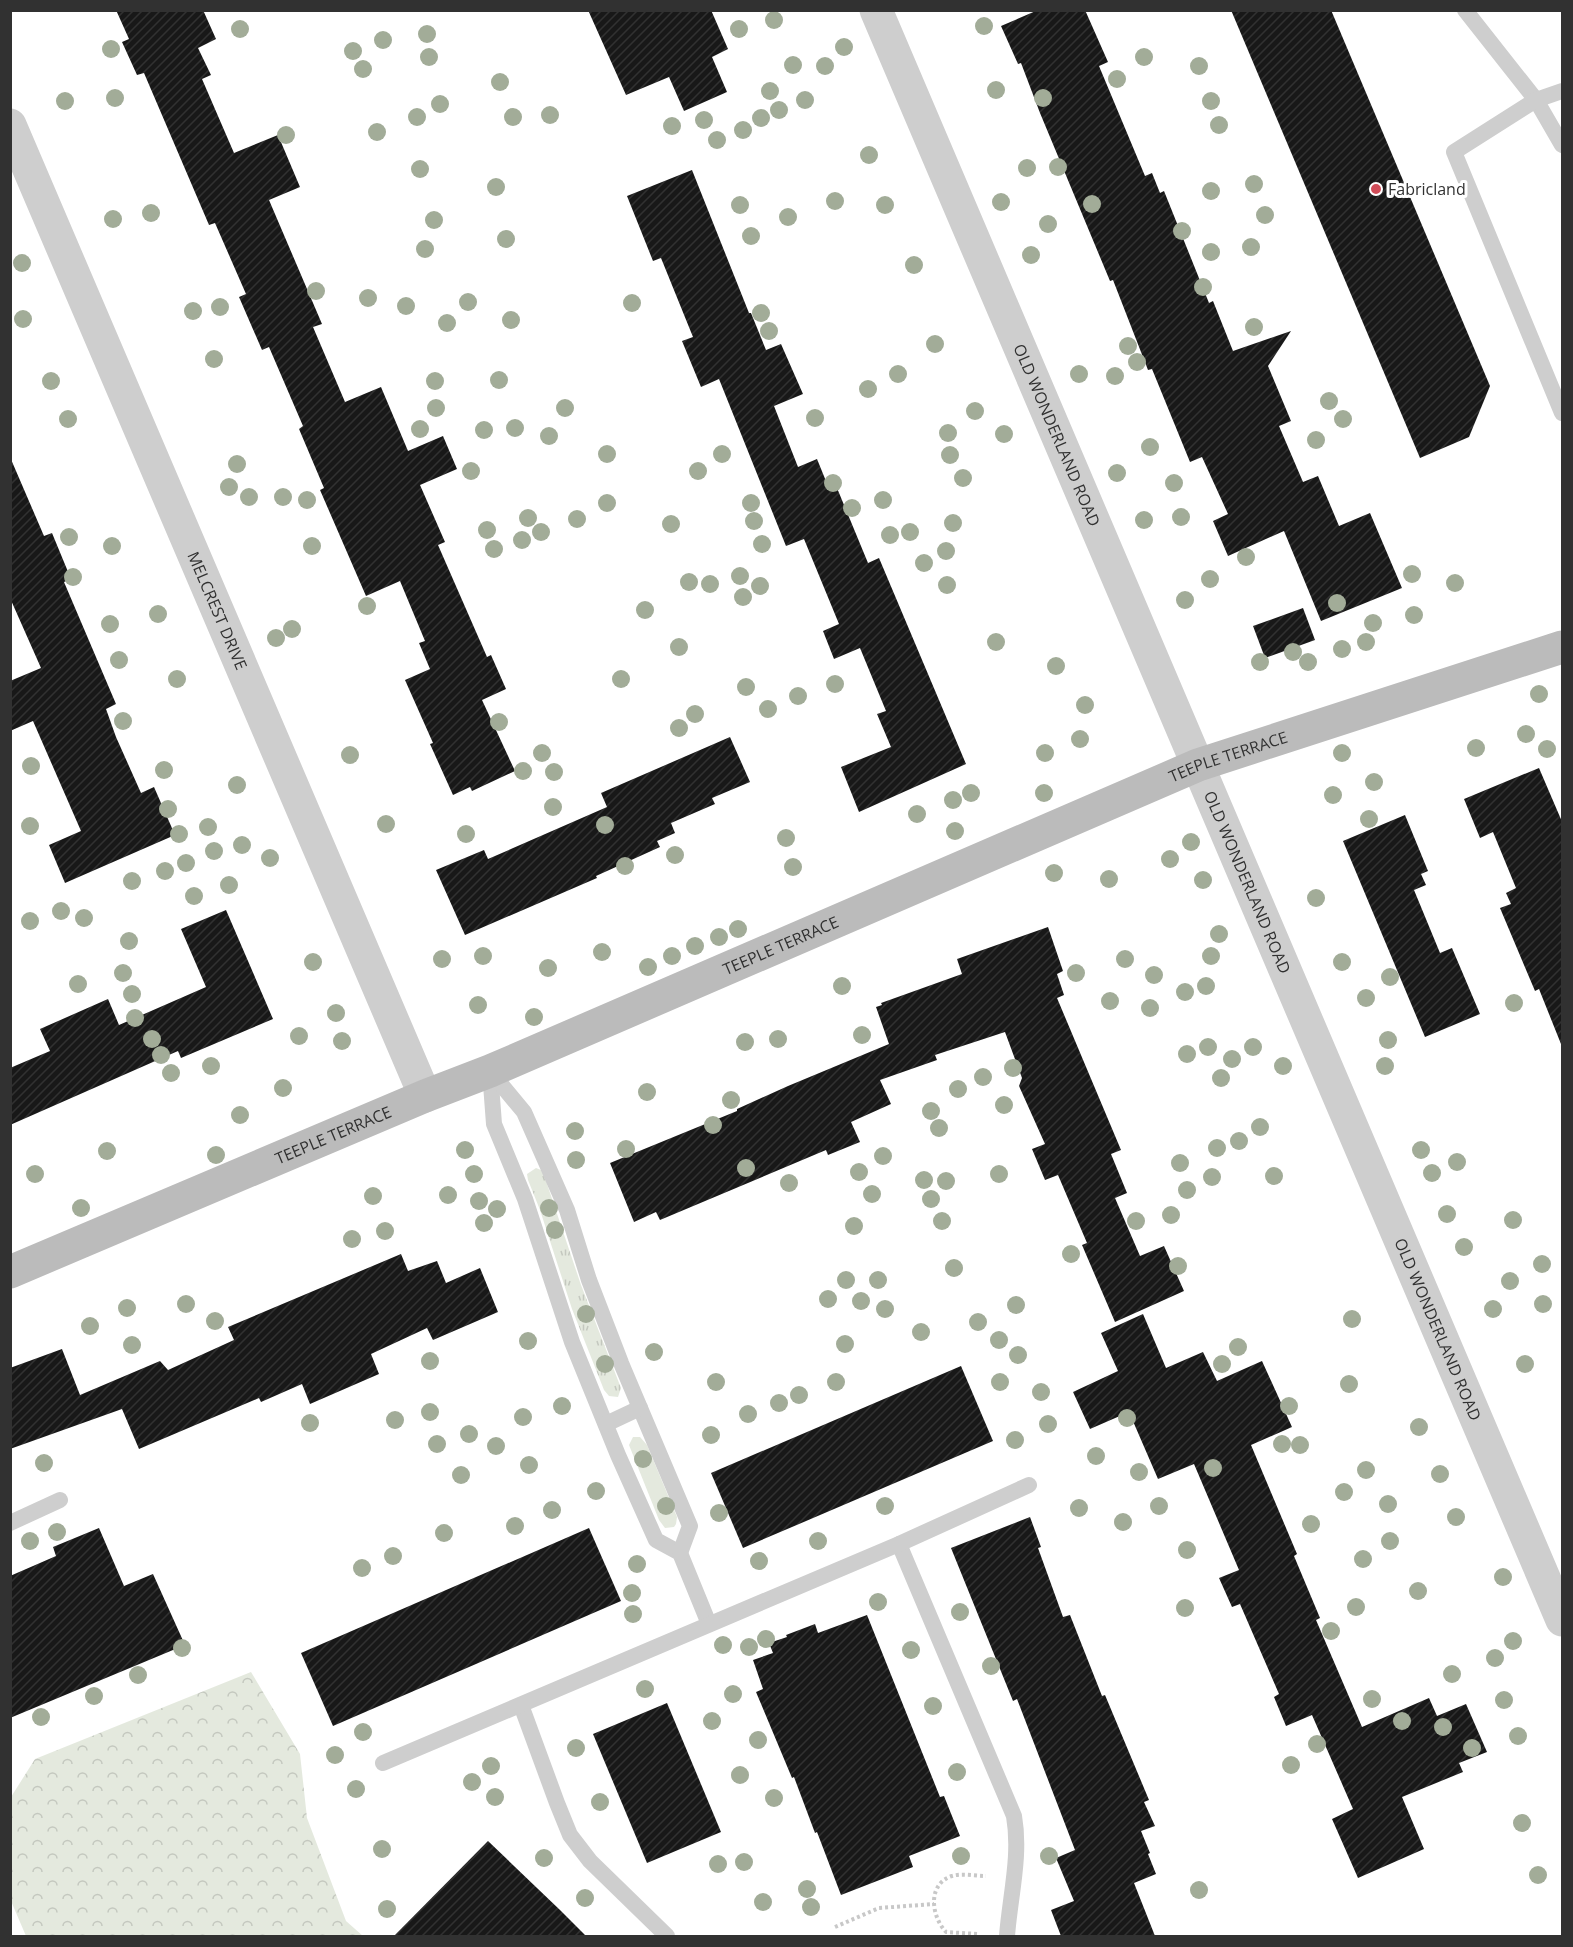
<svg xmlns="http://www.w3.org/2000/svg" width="1573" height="1947" font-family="'Open Sans',sans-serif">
<defs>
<pattern id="grass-tufts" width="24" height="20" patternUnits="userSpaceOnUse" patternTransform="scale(1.5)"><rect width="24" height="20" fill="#e4e9de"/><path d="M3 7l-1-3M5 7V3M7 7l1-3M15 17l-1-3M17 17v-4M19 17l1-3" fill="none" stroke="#c4c8bf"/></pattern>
<pattern id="forest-crowns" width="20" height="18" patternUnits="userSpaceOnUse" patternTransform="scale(1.5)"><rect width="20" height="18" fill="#e4e9de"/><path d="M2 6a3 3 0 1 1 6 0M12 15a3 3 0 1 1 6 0" fill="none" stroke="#c4c8bf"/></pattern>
<pattern id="building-hatch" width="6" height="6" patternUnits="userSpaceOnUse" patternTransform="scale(1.5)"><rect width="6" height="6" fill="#181818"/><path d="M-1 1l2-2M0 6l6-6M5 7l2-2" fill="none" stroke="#313131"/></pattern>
</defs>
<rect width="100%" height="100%" fill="#fff"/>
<polygon fill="url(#grass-tufts)" points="536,1168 541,1170 544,1175 581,1285 621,1388 618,1397 609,1396 604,1390 572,1309 540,1210 528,1180 527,1174"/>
<polygon fill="url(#forest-crowns)" points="251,1672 300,1754 307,1818 346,1921 363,1936 26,1936 11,1901 11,1797 35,1759"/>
<polygon fill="#e4e9de" points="633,1437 640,1437 647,1445 677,1517 676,1524 674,1527 665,1528 659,1520 629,1445"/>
<g fill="url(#building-hatch)">
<polygon points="116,10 203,10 216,39 198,48 211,75 202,79 234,153 278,135 300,187 269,200 322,324 313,327 345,402 381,387 408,451 443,436 457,469 420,485 445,542 438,545 487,657 491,655 506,689 482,700 515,771 472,791 470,787 453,795 430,744 433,743 405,680 430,669 419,643 425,641 400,581 366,596 320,490 324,488 299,429 303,426 269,347 262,350 239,297 246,294 215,223 209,225 144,73 137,75 122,42 129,39"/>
<polygon points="588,10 711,10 728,49 712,57 727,92 684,111 669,77 626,95"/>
<polygon points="1038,10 1085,10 1108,62 1099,66 1145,176 1152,173 1160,193 1164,191 1209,303 1213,301 1233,351 1291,331 1268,366 1291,421 1279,426 1303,482 1318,476 1339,526 1370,513 1402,588 1321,621 1284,531 1228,556 1213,521 1228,514 1202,457 1190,462 1152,369 1148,370 1113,280 1110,281 1040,113 1021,63 1018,64 1001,26"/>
<polygon points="1231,10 1331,10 1490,386 1469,437 1420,458"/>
<polygon points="692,170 749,313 751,313 766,350 781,344 803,394 774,406 798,467 817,459 830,491 837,488 868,563 879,558 966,764 859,812 841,767 891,747 877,714 886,711 860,648 834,659 823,631 839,624 804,539 786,546 719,379 701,387 682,341 693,337 661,258 653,261 627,196"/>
<polygon points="10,457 44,536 52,533 71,579 64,582 116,704 106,709 116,737 141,793 154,787 175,835 65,883 49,845 81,831 33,721 10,731 10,681 41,668 10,598"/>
<polygon points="1303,608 1315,640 1265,658 1253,626"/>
<polygon points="730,737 750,782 712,798 715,804 671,823 675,833 657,841 660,847 596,876 597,878 465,935 436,870 484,850 488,859 607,807 601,793"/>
<polygon points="1539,768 1563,824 1563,1044 1561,1044 1539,989 1535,991 1500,908 1511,904 1506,893 1516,888 1493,832 1480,838 1464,799"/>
<polygon points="1405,815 1428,871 1421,874 1426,885 1414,890 1440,953 1452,948 1480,1014 1425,1037 1343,841"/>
<polygon points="226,910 273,1019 181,1058 178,1051 10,1125 10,1068 50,1051 40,1029 108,999 119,1025 206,987 181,929"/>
<polygon points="1048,927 1063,971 1057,974 1064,995 1057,998 1121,1150 1111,1154 1127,1193 1115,1198 1140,1256 1164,1246 1184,1291 1115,1322 1082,1245 1087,1243 1058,1175 1045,1180 1032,1149 1045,1144 1019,1086 1022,1078 1005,1032 935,1055 937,1060 880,1080 891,1104 851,1122 860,1142 828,1155 826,1150 660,1220 656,1212 634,1222 610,1163 737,1111 737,1109 788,1086 889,1044 876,1007 882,1005 881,1003 962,974 957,959"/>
<polygon points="401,1254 408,1271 437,1261 446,1283 480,1268 498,1312 433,1340 427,1328 371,1354 379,1374 310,1404 302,1384 261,1402 259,1398 139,1449 122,1409 10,1449 10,1368 62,1349 80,1395 160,1361 168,1370 234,1340 228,1327"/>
<polygon points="1143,1314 1166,1368 1203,1352 1217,1381 1262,1361 1292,1427 1251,1445 1297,1554 1294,1556 1320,1618 1316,1620 1362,1727 1429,1698 1437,1716 1466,1704 1487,1752 1459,1763 1463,1772 1402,1797 1424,1849 1358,1878 1332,1819 1353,1809 1312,1715 1286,1726 1274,1697 1279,1694 1240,1604 1232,1607 1219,1578 1239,1570 1194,1464 1158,1479 1129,1412 1090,1429 1073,1392 1118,1371 1101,1333"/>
<polygon points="961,1366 993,1441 743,1548 711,1473"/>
<polygon points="1030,1517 1041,1547 1038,1548 1063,1617 1070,1615 1102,1696 1105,1695 1149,1800 1144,1802 1155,1826 1141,1831 1150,1853 1148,1854 1156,1874 1134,1883 1155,1936 1061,1936 1051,1910 1074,1901 1056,1858 1075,1850 1017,1699 1013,1701 951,1548"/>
<polygon points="99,1528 124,1586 153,1574 185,1645 10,1718 10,1576 56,1556 53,1547"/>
<polygon points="589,1528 621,1601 333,1726 301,1653"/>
<polygon points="867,1615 940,1797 944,1796 960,1836 909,1856 913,1867 841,1895 817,1832 815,1833 794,1777 792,1778 756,1692 763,1689 753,1660 773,1653 769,1643 787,1637 786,1635 815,1624 818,1633"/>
<polygon points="667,1703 721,1832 647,1863 593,1734"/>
<polygon points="488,1841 560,1910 586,1936 394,1936"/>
</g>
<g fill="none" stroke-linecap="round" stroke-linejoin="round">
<g stroke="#c8c8c8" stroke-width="4" stroke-dasharray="3 3" stroke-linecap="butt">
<polyline points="835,1927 879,1908 934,1904"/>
<path d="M977,1934L946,1932C931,1916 927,1884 952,1876C962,1873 975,1876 986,1876"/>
</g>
<g stroke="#cecece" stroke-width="16">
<polyline points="1465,10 1536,100 1562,145"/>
<polyline points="1562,91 1536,100 1454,152 1562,413"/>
<polyline points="490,1071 494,1124 525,1199 572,1342 618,1455 656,1540 680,1553 709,1624"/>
<polyline points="490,1071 524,1112 567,1210 589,1280 621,1363 690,1526 680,1553"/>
<polyline points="606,1424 640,1408"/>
<polyline points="10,1523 60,1500"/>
<path d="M899,1544L1014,1816C1021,1856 1010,1896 1007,1936"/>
<polyline points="521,1705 557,1803 570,1835 590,1861 667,1936"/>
<polyline points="383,1763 899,1544 1029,1485"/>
</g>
<g stroke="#cecece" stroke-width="33">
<path id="s1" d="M876,10L1562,1620"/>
<path id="s2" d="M10,125L425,1096"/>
</g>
<path stroke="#bbb" stroke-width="33" id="s3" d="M10,1272L425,1096L490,1071L1198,765L1562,647"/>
</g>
<g fill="#a2ac98">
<circle cx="774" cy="20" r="9"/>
<circle cx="984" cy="26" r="9"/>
<circle cx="240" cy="29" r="9"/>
<circle cx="739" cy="29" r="9"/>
<circle cx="427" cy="34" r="9"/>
<circle cx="383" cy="40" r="9"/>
<circle cx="844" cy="47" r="9"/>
<circle cx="111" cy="49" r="9"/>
<circle cx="353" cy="51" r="9"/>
<circle cx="429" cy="57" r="9"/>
<circle cx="1144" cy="57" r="9"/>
<circle cx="793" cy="65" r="9"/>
<circle cx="825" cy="66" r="9"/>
<circle cx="1199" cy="66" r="9"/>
<circle cx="363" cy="69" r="9"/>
<circle cx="1117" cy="79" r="9"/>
<circle cx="500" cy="82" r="9"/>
<circle cx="996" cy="90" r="9"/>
<circle cx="770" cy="91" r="9"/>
<circle cx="115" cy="98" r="9"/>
<circle cx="1043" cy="98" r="9"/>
<circle cx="805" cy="100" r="9"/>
<circle cx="65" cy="101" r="9"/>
<circle cx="1211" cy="101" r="9"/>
<circle cx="440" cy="104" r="9"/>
<circle cx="779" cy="110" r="9"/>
<circle cx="550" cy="115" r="9"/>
<circle cx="417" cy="117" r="9"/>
<circle cx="513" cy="117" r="9"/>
<circle cx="761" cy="118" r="9"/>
<circle cx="704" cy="120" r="9"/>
<circle cx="1219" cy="125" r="9"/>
<circle cx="672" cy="126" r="9"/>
<circle cx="743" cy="130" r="9"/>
<circle cx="377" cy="132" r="9"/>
<circle cx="286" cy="135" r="9"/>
<circle cx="717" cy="140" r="9"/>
<circle cx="869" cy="155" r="9"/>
<circle cx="1058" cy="167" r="9"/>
<circle cx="1027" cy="168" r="9"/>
<circle cx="420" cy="169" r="9"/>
<circle cx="1254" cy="184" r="9"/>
<circle cx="496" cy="187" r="9"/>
<circle cx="1211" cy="191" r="9"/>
<circle cx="835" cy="201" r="9"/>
<circle cx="1001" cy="202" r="9"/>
<circle cx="1092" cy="204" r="9"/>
<circle cx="740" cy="205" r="9"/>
<circle cx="885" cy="205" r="9"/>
<circle cx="151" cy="213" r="9"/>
<circle cx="1265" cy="215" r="9"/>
<circle cx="788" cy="217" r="9"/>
<circle cx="113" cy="219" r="9"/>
<circle cx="434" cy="220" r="9"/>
<circle cx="1048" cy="224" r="9"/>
<circle cx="1182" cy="231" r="9"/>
<circle cx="751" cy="236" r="9"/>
<circle cx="506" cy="239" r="9"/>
<circle cx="1251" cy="247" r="9"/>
<circle cx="425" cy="249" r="9"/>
<circle cx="1211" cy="252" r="9"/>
<circle cx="1031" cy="255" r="9"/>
<circle cx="22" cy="263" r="9"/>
<circle cx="914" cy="265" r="9"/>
<circle cx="1203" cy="287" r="9"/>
<circle cx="316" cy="291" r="9"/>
<circle cx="368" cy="298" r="9"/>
<circle cx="468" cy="302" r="9"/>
<circle cx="632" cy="303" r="9"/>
<circle cx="406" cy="306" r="9"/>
<circle cx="220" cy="307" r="9"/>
<circle cx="193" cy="311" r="9"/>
<circle cx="761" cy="313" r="9"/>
<circle cx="23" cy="319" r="9"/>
<circle cx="511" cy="320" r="9"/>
<circle cx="447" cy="323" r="9"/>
<circle cx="1254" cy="327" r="9"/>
<circle cx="769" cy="331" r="9"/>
<circle cx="935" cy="344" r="9"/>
<circle cx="1128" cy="346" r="9"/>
<circle cx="214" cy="359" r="9"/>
<circle cx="1137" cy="362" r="9"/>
<circle cx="898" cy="374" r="9"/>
<circle cx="1079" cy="374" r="9"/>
<circle cx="1115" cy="376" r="9"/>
<circle cx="499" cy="380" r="9"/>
<circle cx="51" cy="381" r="9"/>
<circle cx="435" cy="381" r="9"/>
<circle cx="868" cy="389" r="9"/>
<circle cx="1329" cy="401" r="9"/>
<circle cx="436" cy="408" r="9"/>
<circle cx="565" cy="408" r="9"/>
<circle cx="975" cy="411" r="9"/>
<circle cx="815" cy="418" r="9"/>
<circle cx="68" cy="419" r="9"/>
<circle cx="1343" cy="419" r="9"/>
<circle cx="515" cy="428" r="9"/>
<circle cx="420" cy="429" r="9"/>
<circle cx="484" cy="430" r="9"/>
<circle cx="948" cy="433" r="9"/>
<circle cx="1004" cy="434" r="9"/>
<circle cx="549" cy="436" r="9"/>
<circle cx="1316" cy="440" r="9"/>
<circle cx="1150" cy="447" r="9"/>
<circle cx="607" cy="454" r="9"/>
<circle cx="722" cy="454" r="9"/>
<circle cx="950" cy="455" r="9"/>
<circle cx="237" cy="464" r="9"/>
<circle cx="471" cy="471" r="9"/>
<circle cx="698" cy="471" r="9"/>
<circle cx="1117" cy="473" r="9"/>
<circle cx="963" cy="478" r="9"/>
<circle cx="833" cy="483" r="9"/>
<circle cx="1174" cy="483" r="9"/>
<circle cx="229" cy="487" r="9"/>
<circle cx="249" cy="497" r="9"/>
<circle cx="283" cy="497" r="9"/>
<circle cx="307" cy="500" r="9"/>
<circle cx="883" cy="500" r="9"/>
<circle cx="607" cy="503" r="9"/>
<circle cx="751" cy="503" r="9"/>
<circle cx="852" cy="508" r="9"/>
<circle cx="1181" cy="517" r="9"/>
<circle cx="528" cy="518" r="9"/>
<circle cx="577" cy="519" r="9"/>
<circle cx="1144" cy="520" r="9"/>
<circle cx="754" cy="521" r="9"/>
<circle cx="953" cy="523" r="9"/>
<circle cx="671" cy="524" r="9"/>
<circle cx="487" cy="530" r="9"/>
<circle cx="541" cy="532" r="9"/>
<circle cx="910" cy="532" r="9"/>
<circle cx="890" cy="535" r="9"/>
<circle cx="69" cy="537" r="9"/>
<circle cx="522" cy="540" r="9"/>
<circle cx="762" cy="544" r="9"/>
<circle cx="112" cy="546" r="9"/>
<circle cx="312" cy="546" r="9"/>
<circle cx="494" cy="549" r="9"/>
<circle cx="946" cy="551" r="9"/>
<circle cx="1246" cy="557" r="9"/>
<circle cx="924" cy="563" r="9"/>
<circle cx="1412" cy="574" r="9"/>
<circle cx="740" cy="576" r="9"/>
<circle cx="73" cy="577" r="9"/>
<circle cx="1210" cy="579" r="9"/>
<circle cx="689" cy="582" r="9"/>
<circle cx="1455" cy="583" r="9"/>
<circle cx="710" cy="584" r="9"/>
<circle cx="947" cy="585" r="9"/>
<circle cx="760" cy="586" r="9"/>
<circle cx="743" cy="597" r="9"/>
<circle cx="1185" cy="600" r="9"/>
<circle cx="1337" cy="603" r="9"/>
<circle cx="367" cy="606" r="9"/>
<circle cx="645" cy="610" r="9"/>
<circle cx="158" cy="614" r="9"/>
<circle cx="1414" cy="615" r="9"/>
<circle cx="1373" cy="623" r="9"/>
<circle cx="110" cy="624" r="9"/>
<circle cx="292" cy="629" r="9"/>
<circle cx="276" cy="638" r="9"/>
<circle cx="996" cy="642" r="9"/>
<circle cx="1366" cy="642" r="9"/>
<circle cx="679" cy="647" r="9"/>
<circle cx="1342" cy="649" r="9"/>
<circle cx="1293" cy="652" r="9"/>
<circle cx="119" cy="660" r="9"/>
<circle cx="1260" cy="662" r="9"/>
<circle cx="1308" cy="662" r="9"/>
<circle cx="1056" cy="666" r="9"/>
<circle cx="177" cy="679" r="9"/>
<circle cx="621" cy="679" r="9"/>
<circle cx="835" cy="684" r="9"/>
<circle cx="746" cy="687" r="9"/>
<circle cx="1539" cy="694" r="9"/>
<circle cx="798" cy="696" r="9"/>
<circle cx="1085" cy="705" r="9"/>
<circle cx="768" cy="709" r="9"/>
<circle cx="695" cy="714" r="9"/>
<circle cx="123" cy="721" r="9"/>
<circle cx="499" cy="722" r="9"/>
<circle cx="679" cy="728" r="9"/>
<circle cx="1526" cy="734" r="9"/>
<circle cx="1080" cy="739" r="9"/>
<circle cx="1476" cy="748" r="9"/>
<circle cx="1547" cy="749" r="9"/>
<circle cx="542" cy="753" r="9"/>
<circle cx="1045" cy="753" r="9"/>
<circle cx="1342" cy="753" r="9"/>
<circle cx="350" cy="755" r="9"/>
<circle cx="31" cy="766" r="9"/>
<circle cx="164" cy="770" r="9"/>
<circle cx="523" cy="771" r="9"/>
<circle cx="554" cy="772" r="9"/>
<circle cx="1374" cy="782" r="9"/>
<circle cx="237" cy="785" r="9"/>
<circle cx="971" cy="793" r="9"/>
<circle cx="1044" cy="793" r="9"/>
<circle cx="1333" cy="795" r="9"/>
<circle cx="953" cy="800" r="9"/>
<circle cx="553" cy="807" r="9"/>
<circle cx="168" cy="809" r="9"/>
<circle cx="917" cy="814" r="9"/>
<circle cx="1369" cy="819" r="9"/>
<circle cx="386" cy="824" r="9"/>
<circle cx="605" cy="825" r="9"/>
<circle cx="30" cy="826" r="9"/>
<circle cx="208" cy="827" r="9"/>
<circle cx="955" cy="831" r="9"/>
<circle cx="179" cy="834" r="9"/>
<circle cx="466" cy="834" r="9"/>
<circle cx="786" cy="838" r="9"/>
<circle cx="1191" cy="842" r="9"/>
<circle cx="242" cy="845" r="9"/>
<circle cx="214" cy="851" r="9"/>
<circle cx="675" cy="855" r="9"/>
<circle cx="270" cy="858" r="9"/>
<circle cx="1170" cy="859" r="9"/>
<circle cx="186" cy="863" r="9"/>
<circle cx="625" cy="866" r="9"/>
<circle cx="793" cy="867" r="9"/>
<circle cx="165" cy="871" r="9"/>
<circle cx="1054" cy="873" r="9"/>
<circle cx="1109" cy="879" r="9"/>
<circle cx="1203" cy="880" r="9"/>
<circle cx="132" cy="881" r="9"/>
<circle cx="229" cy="885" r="9"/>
<circle cx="194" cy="896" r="9"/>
<circle cx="1316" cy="898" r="9"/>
<circle cx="61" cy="911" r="9"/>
<circle cx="84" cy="918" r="9"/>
<circle cx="30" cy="921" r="9"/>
<circle cx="738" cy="929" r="9"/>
<circle cx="1219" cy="934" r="9"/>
<circle cx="719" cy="937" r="9"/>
<circle cx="129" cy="941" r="9"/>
<circle cx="695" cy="946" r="9"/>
<circle cx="602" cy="952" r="9"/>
<circle cx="483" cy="956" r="9"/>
<circle cx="672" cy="956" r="9"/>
<circle cx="1211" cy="956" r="9"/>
<circle cx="442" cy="959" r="9"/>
<circle cx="1125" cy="959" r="9"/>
<circle cx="313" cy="962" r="9"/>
<circle cx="1342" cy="962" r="9"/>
<circle cx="648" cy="967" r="9"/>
<circle cx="548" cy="968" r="9"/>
<circle cx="123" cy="973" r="9"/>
<circle cx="1076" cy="973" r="9"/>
<circle cx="1154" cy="975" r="9"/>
<circle cx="1390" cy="977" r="9"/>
<circle cx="78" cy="984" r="9"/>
<circle cx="842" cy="986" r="9"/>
<circle cx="1206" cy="986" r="9"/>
<circle cx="1185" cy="992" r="9"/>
<circle cx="132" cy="994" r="9"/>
<circle cx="1366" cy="998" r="9"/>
<circle cx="1110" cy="1001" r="9"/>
<circle cx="1514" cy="1003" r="9"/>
<circle cx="478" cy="1005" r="9"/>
<circle cx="1150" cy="1008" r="9"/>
<circle cx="336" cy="1013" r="9"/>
<circle cx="534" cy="1017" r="9"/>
<circle cx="135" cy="1018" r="9"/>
<circle cx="862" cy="1035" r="9"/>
<circle cx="299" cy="1036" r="9"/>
<circle cx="152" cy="1039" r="9"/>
<circle cx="778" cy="1039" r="9"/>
<circle cx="1388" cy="1040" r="9"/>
<circle cx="342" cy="1041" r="9"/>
<circle cx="745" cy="1042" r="9"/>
<circle cx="1208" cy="1047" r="9"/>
<circle cx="1253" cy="1047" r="9"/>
<circle cx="1187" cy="1054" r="9"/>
<circle cx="161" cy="1055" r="9"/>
<circle cx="1232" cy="1059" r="9"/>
<circle cx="211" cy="1066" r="9"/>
<circle cx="1283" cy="1066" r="9"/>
<circle cx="1385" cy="1066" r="9"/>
<circle cx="1013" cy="1068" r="9"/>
<circle cx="171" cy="1073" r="9"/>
<circle cx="983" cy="1077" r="9"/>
<circle cx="1221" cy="1078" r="9"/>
<circle cx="283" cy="1088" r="9"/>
<circle cx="958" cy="1089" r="9"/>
<circle cx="647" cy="1092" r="9"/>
<circle cx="731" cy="1100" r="9"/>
<circle cx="1004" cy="1105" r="9"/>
<circle cx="931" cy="1111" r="9"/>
<circle cx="240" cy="1115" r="9"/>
<circle cx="713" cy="1125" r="9"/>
<circle cx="1260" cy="1127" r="9"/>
<circle cx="939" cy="1128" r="9"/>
<circle cx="575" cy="1131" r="9"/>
<circle cx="1239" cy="1141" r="9"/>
<circle cx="1217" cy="1148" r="9"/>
<circle cx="626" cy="1149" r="9"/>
<circle cx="465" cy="1150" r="9"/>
<circle cx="1421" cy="1150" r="9"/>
<circle cx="107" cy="1151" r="9"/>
<circle cx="216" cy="1155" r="9"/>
<circle cx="883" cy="1156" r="9"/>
<circle cx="576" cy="1160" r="9"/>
<circle cx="1457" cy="1162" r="9"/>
<circle cx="1180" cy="1163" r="9"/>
<circle cx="746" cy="1168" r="9"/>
<circle cx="859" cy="1172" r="9"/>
<circle cx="1432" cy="1173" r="9"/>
<circle cx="35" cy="1174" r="9"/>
<circle cx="474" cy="1174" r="9"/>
<circle cx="999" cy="1174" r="9"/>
<circle cx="1274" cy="1176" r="9"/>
<circle cx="1212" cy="1177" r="9"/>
<circle cx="924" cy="1180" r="9"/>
<circle cx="946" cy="1181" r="9"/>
<circle cx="789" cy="1183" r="9"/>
<circle cx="1187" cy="1190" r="9"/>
<circle cx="872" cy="1194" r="9"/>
<circle cx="448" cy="1195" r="9"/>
<circle cx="373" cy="1196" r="9"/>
<circle cx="931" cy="1199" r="9"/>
<circle cx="479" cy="1201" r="9"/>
<circle cx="81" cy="1208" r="9"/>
<circle cx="549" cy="1208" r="9"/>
<circle cx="497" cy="1209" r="9"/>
<circle cx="1447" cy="1214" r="9"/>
<circle cx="1171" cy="1215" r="9"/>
<circle cx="1513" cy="1220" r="9"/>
<circle cx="942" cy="1221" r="9"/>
<circle cx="1136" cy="1221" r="9"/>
<circle cx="484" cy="1223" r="9"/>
<circle cx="854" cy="1226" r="9"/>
<circle cx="555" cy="1230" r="9"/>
<circle cx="385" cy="1231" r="9"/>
<circle cx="352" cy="1239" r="9"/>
<circle cx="1464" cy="1247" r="9"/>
<circle cx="1071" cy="1254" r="9"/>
<circle cx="1542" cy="1264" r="9"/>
<circle cx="1178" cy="1266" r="9"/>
<circle cx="954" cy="1268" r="9"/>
<circle cx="846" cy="1280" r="9"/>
<circle cx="878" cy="1280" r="9"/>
<circle cx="1510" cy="1281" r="9"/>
<circle cx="828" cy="1299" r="9"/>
<circle cx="861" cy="1301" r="9"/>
<circle cx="186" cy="1304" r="9"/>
<circle cx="1543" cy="1304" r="9"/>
<circle cx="1016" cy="1305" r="9"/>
<circle cx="127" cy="1308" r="9"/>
<circle cx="885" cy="1309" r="9"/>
<circle cx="1493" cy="1309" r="9"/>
<circle cx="586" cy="1314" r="9"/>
<circle cx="1352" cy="1319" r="9"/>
<circle cx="215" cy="1321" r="9"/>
<circle cx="978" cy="1322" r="9"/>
<circle cx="90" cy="1326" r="9"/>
<circle cx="921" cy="1332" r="9"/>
<circle cx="999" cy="1340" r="9"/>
<circle cx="528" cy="1341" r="9"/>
<circle cx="845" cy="1344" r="9"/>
<circle cx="132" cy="1345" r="9"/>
<circle cx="1238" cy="1347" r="9"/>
<circle cx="654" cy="1352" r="9"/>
<circle cx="1018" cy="1355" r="9"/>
<circle cx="430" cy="1361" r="9"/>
<circle cx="605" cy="1364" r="9"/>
<circle cx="1222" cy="1364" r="9"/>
<circle cx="1525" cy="1364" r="9"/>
<circle cx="716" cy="1382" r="9"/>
<circle cx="836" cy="1382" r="9"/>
<circle cx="1000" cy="1382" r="9"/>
<circle cx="1349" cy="1384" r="9"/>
<circle cx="1041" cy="1392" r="9"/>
<circle cx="799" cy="1395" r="9"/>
<circle cx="779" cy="1403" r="9"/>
<circle cx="562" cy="1406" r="9"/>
<circle cx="1289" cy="1406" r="9"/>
<circle cx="430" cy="1412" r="9"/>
<circle cx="748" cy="1414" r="9"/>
<circle cx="523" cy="1417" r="9"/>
<circle cx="1127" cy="1418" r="9"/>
<circle cx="395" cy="1420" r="9"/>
<circle cx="310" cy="1423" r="9"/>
<circle cx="1048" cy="1424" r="9"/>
<circle cx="1419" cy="1427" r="9"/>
<circle cx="469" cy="1434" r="9"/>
<circle cx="711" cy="1435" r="9"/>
<circle cx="1015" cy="1440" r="9"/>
<circle cx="437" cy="1444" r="9"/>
<circle cx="1282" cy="1444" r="9"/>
<circle cx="1300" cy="1445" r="9"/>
<circle cx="496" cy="1446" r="9"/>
<circle cx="1096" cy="1456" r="9"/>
<circle cx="643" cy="1459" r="9"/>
<circle cx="44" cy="1463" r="9"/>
<circle cx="529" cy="1465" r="9"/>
<circle cx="1213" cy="1468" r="9"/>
<circle cx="1366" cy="1470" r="9"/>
<circle cx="1139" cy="1472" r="9"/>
<circle cx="1440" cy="1474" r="9"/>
<circle cx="461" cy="1475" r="9"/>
<circle cx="596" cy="1491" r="9"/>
<circle cx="1344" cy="1492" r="9"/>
<circle cx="1388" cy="1504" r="9"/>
<circle cx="666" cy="1506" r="9"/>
<circle cx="885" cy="1506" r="9"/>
<circle cx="1159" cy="1506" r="9"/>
<circle cx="1079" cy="1508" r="9"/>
<circle cx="552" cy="1510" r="9"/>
<circle cx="719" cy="1513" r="9"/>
<circle cx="1456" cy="1517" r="9"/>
<circle cx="1123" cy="1522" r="9"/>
<circle cx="1311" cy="1524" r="9"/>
<circle cx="515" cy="1526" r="9"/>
<circle cx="57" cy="1532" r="9"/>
<circle cx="444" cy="1533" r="9"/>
<circle cx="30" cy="1541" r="9"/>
<circle cx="818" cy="1541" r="9"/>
<circle cx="1390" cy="1541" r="9"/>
<circle cx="1187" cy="1550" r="9"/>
<circle cx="393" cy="1556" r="9"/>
<circle cx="1363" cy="1559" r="9"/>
<circle cx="759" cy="1561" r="9"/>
<circle cx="637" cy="1564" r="9"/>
<circle cx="362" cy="1568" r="9"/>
<circle cx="1503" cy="1577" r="9"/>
<circle cx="1418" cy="1591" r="9"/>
<circle cx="632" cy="1593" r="9"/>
<circle cx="878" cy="1602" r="9"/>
<circle cx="1356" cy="1607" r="9"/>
<circle cx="1185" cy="1608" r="9"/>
<circle cx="960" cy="1612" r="9"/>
<circle cx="633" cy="1614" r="9"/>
<circle cx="1331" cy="1631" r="9"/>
<circle cx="766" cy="1639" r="9"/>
<circle cx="1513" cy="1641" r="9"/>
<circle cx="723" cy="1645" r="9"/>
<circle cx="749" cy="1647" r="9"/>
<circle cx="182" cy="1648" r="9"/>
<circle cx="911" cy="1650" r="9"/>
<circle cx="1495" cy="1658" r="9"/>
<circle cx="991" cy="1666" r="9"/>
<circle cx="1452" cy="1674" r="9"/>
<circle cx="138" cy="1675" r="9"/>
<circle cx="645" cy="1689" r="9"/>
<circle cx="733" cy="1694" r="9"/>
<circle cx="94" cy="1696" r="9"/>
<circle cx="1372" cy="1699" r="9"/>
<circle cx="1504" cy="1700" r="9"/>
<circle cx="933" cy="1706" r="9"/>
<circle cx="41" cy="1717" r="9"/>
<circle cx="712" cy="1721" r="9"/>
<circle cx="1402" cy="1721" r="9"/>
<circle cx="1443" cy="1727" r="9"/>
<circle cx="363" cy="1732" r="9"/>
<circle cx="1518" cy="1736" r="9"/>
<circle cx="758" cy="1740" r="9"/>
<circle cx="1317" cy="1744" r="9"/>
<circle cx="576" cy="1748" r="9"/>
<circle cx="1472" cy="1748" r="9"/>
<circle cx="335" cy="1755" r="9"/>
<circle cx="1291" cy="1765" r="9"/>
<circle cx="491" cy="1766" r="9"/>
<circle cx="957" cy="1772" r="9"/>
<circle cx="740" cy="1775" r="9"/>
<circle cx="472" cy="1782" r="9"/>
<circle cx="356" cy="1789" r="9"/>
<circle cx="495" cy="1797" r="9"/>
<circle cx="774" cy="1798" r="9"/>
<circle cx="600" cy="1802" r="9"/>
<circle cx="1522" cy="1823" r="9"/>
<circle cx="382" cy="1849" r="9"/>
<circle cx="961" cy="1856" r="9"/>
<circle cx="1049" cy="1856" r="9"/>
<circle cx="544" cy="1858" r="9"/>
<circle cx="744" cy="1862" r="9"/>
<circle cx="718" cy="1864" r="9"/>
<circle cx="1538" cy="1875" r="9"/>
<circle cx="807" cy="1889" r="9"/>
<circle cx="1199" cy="1890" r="9"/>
<circle cx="585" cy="1898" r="9"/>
<circle cx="763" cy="1902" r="9"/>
<circle cx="811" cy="1907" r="9"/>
<circle cx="387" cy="1909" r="9"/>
</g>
<circle fill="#d04c58" stroke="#fff" stroke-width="2" cx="1376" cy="189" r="6"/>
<g text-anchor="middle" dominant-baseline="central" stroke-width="6" stroke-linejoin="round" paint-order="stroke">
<g font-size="16" fill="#313131" stroke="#fff" text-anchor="start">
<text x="1388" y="189">Fabricland</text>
</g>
<g font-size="16" fill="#313131" stroke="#fff">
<text stroke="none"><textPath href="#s1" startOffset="462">OLD WONDERLAND ROAD</textPath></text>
<text stroke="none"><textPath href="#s2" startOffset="528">MELCREST DRIVE</textPath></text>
<text stroke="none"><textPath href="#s3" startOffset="1323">TEEPLE TERRACE</textPath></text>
<text stroke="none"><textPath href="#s1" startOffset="948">OLD WONDERLAND ROAD</textPath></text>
<text stroke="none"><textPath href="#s3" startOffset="837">TEEPLE TERRACE</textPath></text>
<text stroke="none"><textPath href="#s3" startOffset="351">TEEPLE TERRACE</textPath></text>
<text stroke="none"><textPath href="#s1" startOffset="1434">OLD WONDERLAND ROAD</textPath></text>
</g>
</g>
<rect width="1573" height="1947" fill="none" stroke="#313131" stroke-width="24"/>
</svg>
